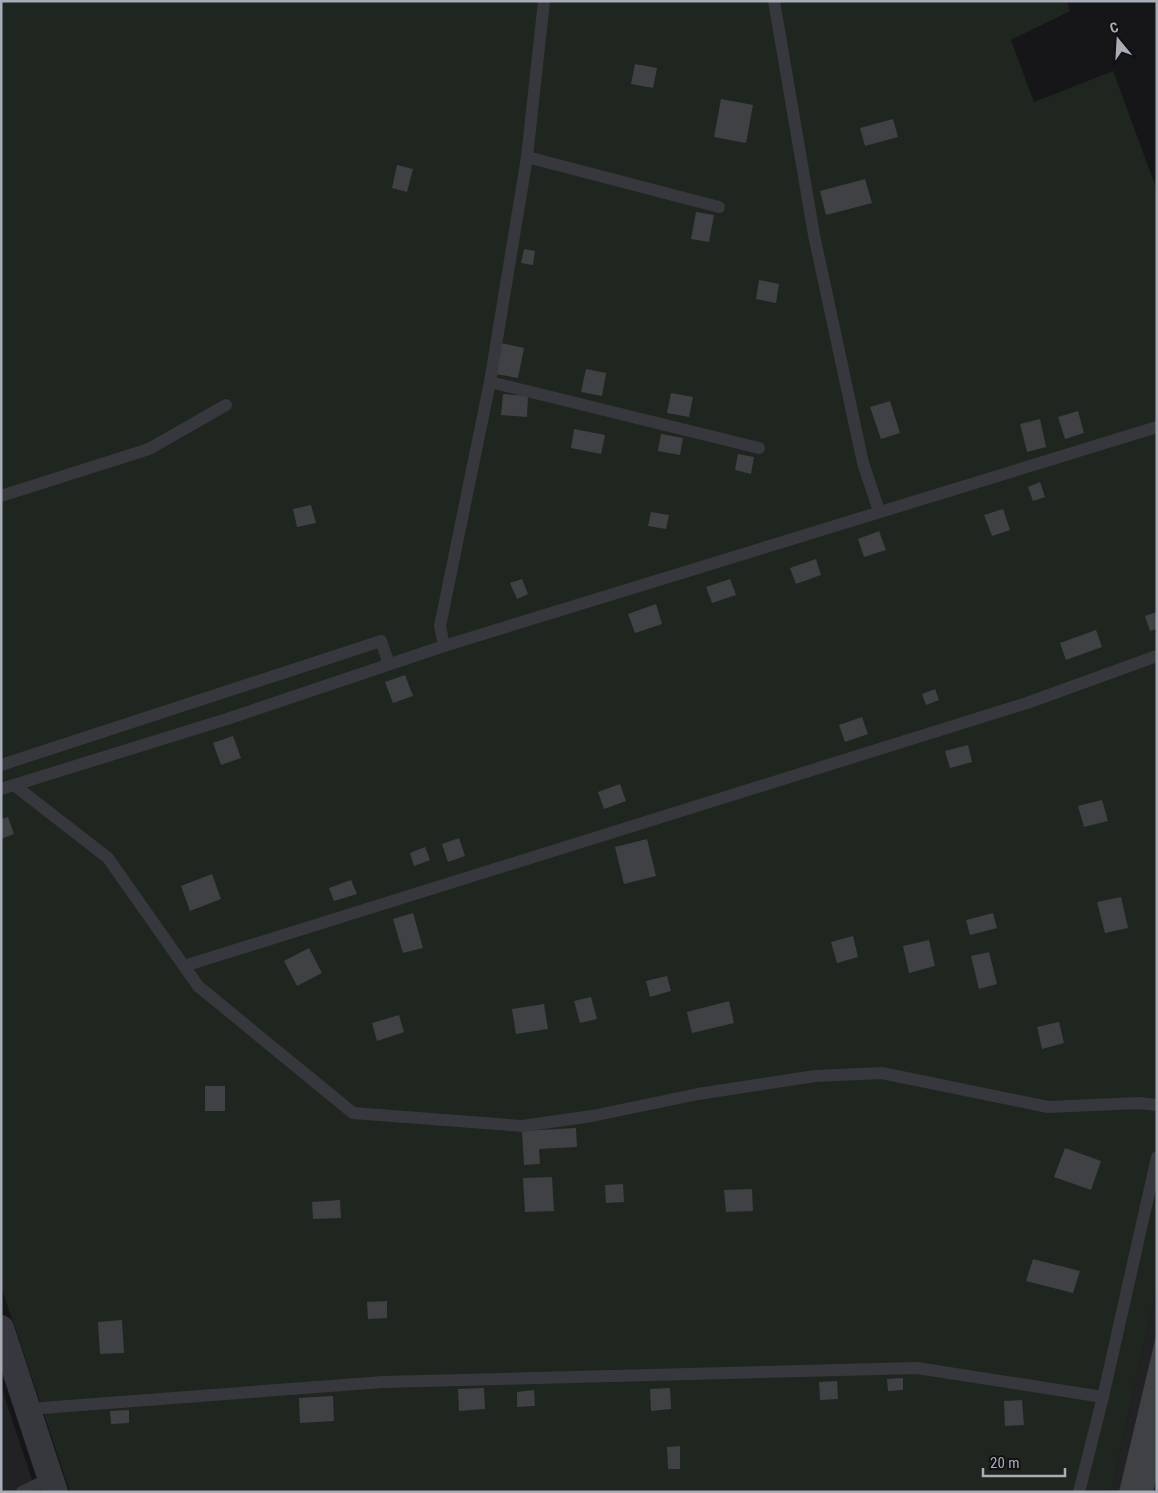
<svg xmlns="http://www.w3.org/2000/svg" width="1158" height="1493" font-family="'Roboto Condensed',sans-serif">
<rect width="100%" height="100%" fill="#161618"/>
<g fill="#222225">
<polygon points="1157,1286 1157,1492 1111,1492"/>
<polygon points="1,1386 36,1492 1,1492"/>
</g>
<polygon fill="#1e261f" points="1,1 1067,1 1070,11 1011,40 1034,102 1113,71 1157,190 1157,1286 1111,1492 70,1492 1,1286"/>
<g fill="#404145">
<polygon points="635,64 657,68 653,88 631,84"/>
<polygon points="721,99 753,105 746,143 714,137"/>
<polygon points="893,119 898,137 865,146 860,128"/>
<polygon points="397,165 413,169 407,192 392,188"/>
<polygon points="865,179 872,203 826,215 820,191"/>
<polygon points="696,212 714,215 709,242 691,239"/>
<polygon points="524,249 535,251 533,265 521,263"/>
<polygon points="759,280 779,284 776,303 756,299"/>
<polygon points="501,343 524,348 518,378 496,374"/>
<polygon points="586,369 606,373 602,396 581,392"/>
<polygon points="671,393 693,397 689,417 667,413"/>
<polygon points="503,394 528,396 527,417 501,415"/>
<polygon points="890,401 900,433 881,439 870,407"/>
<polygon points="1078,411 1084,433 1065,439 1058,417"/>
<polygon points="1040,419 1046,447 1027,452 1020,424"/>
<polygon points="574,429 605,435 601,454 571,448"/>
<polygon points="661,434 683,438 680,455 658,451"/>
<polygon points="738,454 754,457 751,474 735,470"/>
<polygon points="1040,482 1045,497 1033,501 1028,487"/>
<polygon points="311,505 316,523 297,527 293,509"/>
<polygon points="1003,509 1010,530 992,536 984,515"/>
<polygon points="651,512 669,515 666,529 648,526"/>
<polygon points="879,531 886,550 864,557 858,539"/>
<polygon points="816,559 821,575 796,584 790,568"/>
<polygon points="522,579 528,594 517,599 510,583"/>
<polygon points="730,579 736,595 712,603 706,587"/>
<polygon points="656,604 662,624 635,633 628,614"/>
<polygon points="1157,612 1157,629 1150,631 1145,616"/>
<polygon points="1096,630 1102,647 1066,660 1060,643"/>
<polygon points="405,675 413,696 393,703 385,682"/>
<polygon points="935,689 939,700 926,705 922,694"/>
<polygon points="862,717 868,734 845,742 839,725"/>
<polygon points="233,736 241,758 221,765 213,743"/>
<polygon points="968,745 972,762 950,768 945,751"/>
<polygon points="620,784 626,801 604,809 598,792"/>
<polygon points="1102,800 1108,821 1084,827 1078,806"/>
<polygon points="8,817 14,834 1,839 1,819"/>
<polygon points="459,838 465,856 448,862 442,844"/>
<polygon points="647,839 656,876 624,884 615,847"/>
<polygon points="425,847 430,860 414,866 410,853"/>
<polygon points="212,874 221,899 190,911 181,886"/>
<polygon points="351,880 357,894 334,901 329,888"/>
<polygon points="1121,897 1128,928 1105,933 1097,902"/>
<polygon points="413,913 423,948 403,953 393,919"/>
<polygon points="993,913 997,928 970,935 966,920"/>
<polygon points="853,936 858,957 837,963 831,942"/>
<polygon points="929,940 935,966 909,973 903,946"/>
<polygon points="309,948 322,973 297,986 284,961"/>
<polygon points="989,952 997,984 979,989 971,956"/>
<polygon points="667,976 671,991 650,997 646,981"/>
<polygon points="591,997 597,1019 580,1023 574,1001"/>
<polygon points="729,1001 734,1023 692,1033 687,1012"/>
<polygon points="544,1004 548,1029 516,1034 512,1009"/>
<polygon points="399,1015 404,1032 377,1041 372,1023"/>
<polygon points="1059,1022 1064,1043 1042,1049 1037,1027"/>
<rect x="205" y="1086" width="20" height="25"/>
<polygon points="576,1128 577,1147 539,1149 540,1164 524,1165 522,1131"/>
<polygon points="1065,1148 1101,1161 1091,1190 1054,1177"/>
<polygon points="552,1177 554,1211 525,1212 523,1178"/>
<polygon points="623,1184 624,1202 606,1203 605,1185"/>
<polygon points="752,1189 753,1211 726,1212 724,1190"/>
<polygon points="340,1200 341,1218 313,1219 312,1202"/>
<polygon points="1033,1259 1080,1271 1073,1293 1026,1281"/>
<polygon points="387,1301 387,1318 368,1319 367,1302"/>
<polygon points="122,1320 124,1353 100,1354 98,1322"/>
<polygon points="1156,1336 1157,1478 1153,1492 1119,1492"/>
<polygon points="903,1378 903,1390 888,1391 887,1379"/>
<polygon points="837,1381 838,1399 820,1400 819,1382"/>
<polygon points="484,1388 485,1409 459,1411 458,1389"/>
<polygon points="670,1388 671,1409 651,1411 650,1389"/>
<polygon points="534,1390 535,1406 517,1407 517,1392"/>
<polygon points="333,1396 334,1421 300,1423 299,1398"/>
<polygon points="1022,1400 1024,1425 1005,1426 1004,1401"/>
<polygon points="129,1410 129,1423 111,1424 110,1411"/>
<polygon points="680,1446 680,1469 668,1469 667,1447"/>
</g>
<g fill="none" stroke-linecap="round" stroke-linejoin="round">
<g stroke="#37383d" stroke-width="12">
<polyline points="774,1 814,235 863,463 879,511"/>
<polyline points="527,157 719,207"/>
<polyline points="490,382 759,448"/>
<polyline points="1,496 149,449 226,405"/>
<polyline points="444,646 440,626 490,382 527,157 544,1"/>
<polyline points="1,765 381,641 389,664"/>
<polyline points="14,785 108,858 198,986 353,1113 522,1126 592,1116 698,1094 815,1076 882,1073 1048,1107 1139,1103 1157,1105"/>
<polyline points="1,789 227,719 444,646 1157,427"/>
<polyline points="184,966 1027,703 1157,656"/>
<polyline points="29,1409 383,1382 917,1368 1103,1397"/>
<polyline points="22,1492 51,1478"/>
<polyline points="1079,1492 1103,1397 1157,1157"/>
</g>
<polyline stroke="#37383d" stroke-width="26" points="1,1328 55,1492"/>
</g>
<rect width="1158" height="1493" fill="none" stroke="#a8adb8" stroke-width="5"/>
<g transform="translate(1118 40) rotate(342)" stroke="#111113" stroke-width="4" paint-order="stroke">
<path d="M0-4L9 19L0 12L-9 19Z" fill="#a8adb8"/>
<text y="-8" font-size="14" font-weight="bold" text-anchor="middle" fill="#a8adb8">С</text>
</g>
<path d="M983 1468v8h82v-8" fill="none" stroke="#a8adb8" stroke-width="2.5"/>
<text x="990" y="1468" font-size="15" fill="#a8adb8" stroke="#111113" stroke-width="4" paint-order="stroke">20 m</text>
</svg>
